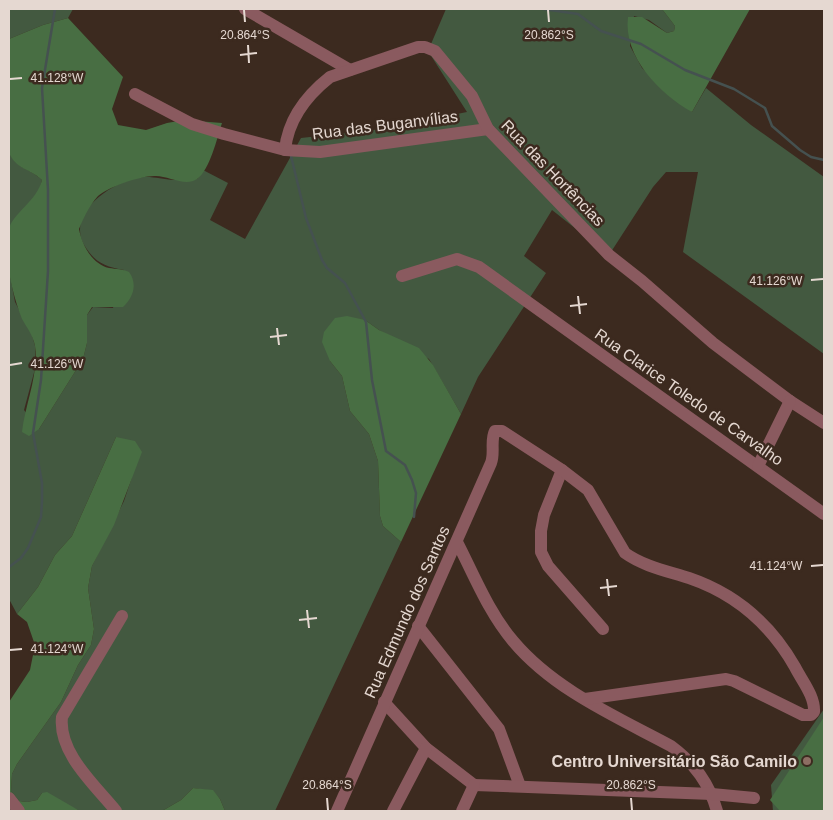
<svg xmlns="http://www.w3.org/2000/svg" width="833" height="820" font-family="Helvetica,sans-serif">
<rect width="100%" height="100%" fill="#3c2a1f"/>
<g fill="#435940">
<polygon points="9,9 73,9 68,18 43,25 9,39"/>
<path d="M446,9H662L675,26L674,31L667,33L649,20L634,16L630,46L642,68L692,112L706,88L751,125L824,177V354L683,252L698,172H666L653,187L609,255L552,210L524,256L546,273L478,377L461,414L429,359L379,330L365,320L330,361L342,376L350,411L369,434L378,461L380,516L383,526L401,542L275,811H225L220,799L213,791L193,788L181,800L162,811H80L42,793L37,800L27,802L19,801L11,791L12,774L17,764L61,702L78,665L91,645L94,629L88,588L92,566L124,501L132,477L116,437L72,536L55,555L38,587L17,614L9,599V270L15,302L32,335L35,346V369L24,410L39,429L83,359L87,343V315L93,307L113,308L124,270C106,267 96,263 86,248C64,216 107,185 136,178C150,175 160,179 174,180C181,180 189,179 197,179L203,170L228,183L210,220L245,239L301,138L382,129L467,112L428,51Z"/>
<path d="M9,149C12,167 31,169 42,180L39,192L9,228Z"/>
<polygon points="824,709 824,811 773,811 771,785"/>
</g>
<g fill="#486e43">
<path d="M662,9H750L692,112C660,94 623,57 628,17H642L667,33L674,31L675,26Z"/>
<path d="M68,18L123,77L112,109L118,125L146,130L167,123L184,120L222,123C217,138 210,170 197,179C186,187 168,176 156,176C142,175 108,187 98,196C89,206 84,217 79,229C82,245 92,264 109,268C116,269 123,269 129,272C138,284 133,298 123,307H92L87,315V343L83,359L39,429L29,436L22,432C25,404 39,374 35,346C33,335 27,328 22,319C12,293 3,257 9,229C12,214 37,201 42,180C29,168 18,170 10,155L9,39L43,25Z"/>
<polygon points="347,316 365,320 379,330 419,348 433,365 461,414 401,542 383,526 380,516 378,461 369,434 350,411 342,376 330,361 322,342 324,332 335,318"/>
<polygon points="116,437 135,441 142,452 114,525 92,566 88,588 94,629 91,645 78,665 61,702 17,764 12,774 11,791 19,801 27,802 37,800 42,793 47,792 80,811 9,811 9,702 30,670 35,645 27,622 17,614 38,587 55,555 72,536"/>
<polygon points="824,717 824,811 780,811 770,800"/>
<polygon points="193,788 213,790 220,799 225,811 162,811 181,800"/>
</g>
<g fill="none" stroke-linecap="round" stroke-linejoin="round">
<g stroke="#455150" stroke-width="2.5">
<polyline points="543,9 578,14 601,31 641,44 685,70 734,89 765,108 772,126 800,150 811,157 824,160"/>
<polyline points="291,156 306,218 322,260 327,268 345,283 366,322 372,380 386,451 405,465 412,480 416,493 414,517"/>
<polyline points="9,567 21,558 28,548 41,517 42,501 42,483 33,433 41,380 48,271 48,190 42,88 55,9"/>
</g>
<g stroke="#8a5a5f" stroke-width="12">
<polyline points="245,9 350,70"/>
<polyline points="135,94 192,124 224,134 285,150 320,152 488,129"/>
<path d="M285,150C288,119 306,96 330,77L418,47H425L435,51L472,96L488,129L609,255L642,281L713,343L790,401L824,423"/>
<polyline points="402,276 457,259 479,267 824,514"/>
<polyline points="758,466 790,401"/>
<polyline points="562,470 544,515 541,531 541,552 548,566 603,629"/>
<path d="M457,542C474,575 489,613 513,641C554,690 617,717 671,746C695,764 709,783 717,811"/>
<polyline points="418,626 499,729 520,786"/>
<polyline points="384,702 426,748 474,785"/>
<polyline points="474,785 712,794 754,798"/>
<polyline points="9,798 19,811"/>
<path d="M116,811C95,785 58,753 62,717L122,616"/>
<path d="M337,811L491,463C495,453 490,440 495,431H502L562,470L588,490L625,553C643,566 667,571 689,578C736,594 770,623 795,667C802,681 815,696 814,712L811,715H803L734,681L726,679L585,699"/>
<polyline points="393,811 426,748"/>
<polyline points="462,811 474,785"/>
</g>
</g>
<path fill="none" stroke="#e5d8d1" stroke-width="2" d="M244,10L245,22M548,10L549,22M248,45L249,63M240,55L257,53M10,79L22,78M811,280L823,279M578,296L580,314M570,306L587,304M277,328L279,345M270,337L287,335M10,365L22,363M811,566L823,565M607,579L609,596M600,588L617,586M307,610L309,628M299,620L317,618M10,650L22,649M327,798L328,810M631,798L632,810"/>
<circle fill="#8d6e63" stroke="#3c2a1f" stroke-width="2" cx="807" cy="761" r="5"/>
<g text-anchor="middle" dominant-baseline="central" stroke-width="5" stroke-linejoin="round" paint-order="stroke">
<g font-size="16" fill="#e5d8d1" stroke="#3c2a1f">
<text transform="translate(385 125) rotate(-7)">Rua das Buganvílias</text>
<text transform="translate(553 173) rotate(46)">Rua das Hortências</text>
<text transform="translate(689 397) rotate(35)">Rua Clarice Toledo de Carvalho</text>
<text transform="translate(407 612) rotate(-66)">Rua Edmundo dos Santos</text>
</g>
<g font-size="16" font-weight="bold" fill="#e5d8d1" stroke="#3c2a1f" text-anchor="end">
<text x="797" y="761">Centro Universitário São Camilo</text>
</g>
</g>
<g font-size="12" text-anchor="middle" fill="#e5d8d1" stroke="#3c2a1f" stroke-width="5" stroke-linejoin="round" paint-order="stroke">
<text x="245" y="39">20.864°S</text>
<text x="549" y="39">20.862°S</text>
<text x="57" y="82">41.128°W</text>
<text x="776" y="285">41.126°W</text>
<text x="57" y="368">41.126°W</text>
<text x="776" y="570">41.124°W</text>
<text x="57" y="653">41.124°W</text>
<text x="327" y="789">20.864°S</text>
<text x="631" y="789">20.862°S</text>
</g>
<rect width="833" height="820" fill="none" stroke="#e5d8d1" stroke-width="20"/>
</svg>
